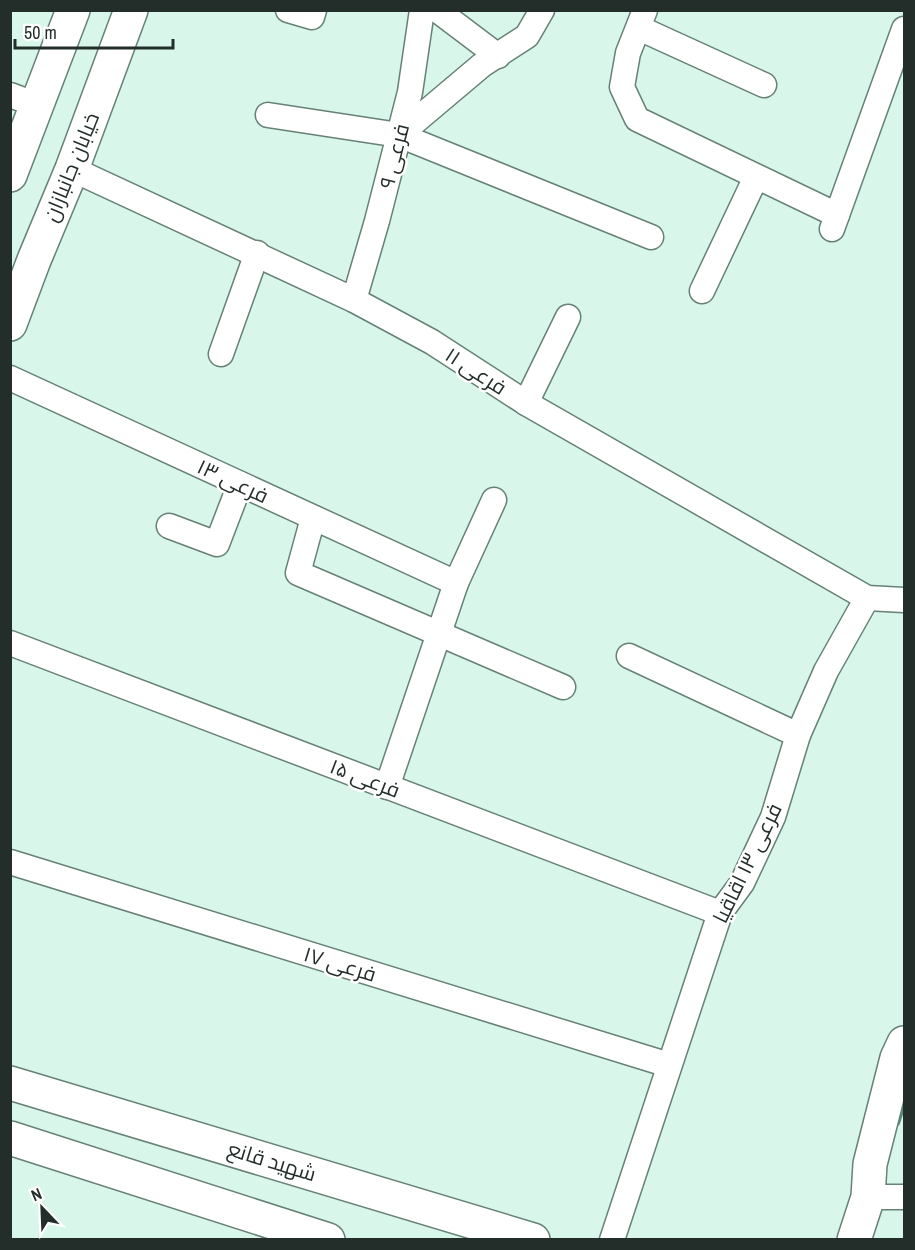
<svg xmlns="http://www.w3.org/2000/svg" width="915" height="1250" font-family="'Archivo Narrow',Cairo,sans-serif">
<rect width="100%" height="100%" fill="#d9f6ea"/>
<g fill="none" stroke-linecap="round" stroke-linejoin="round">
<polyline stroke="#538f78" stroke-width="6" points="897,1123 904,1102"/>
<g stroke="#668175" stroke-width="27">
<g id="street">
<polyline points="288,10 312,17 314,10"/>
<polyline points="437,10 498,56"/>
<polyline points="645,10 628,53 622,87 637,119 837,215"/>
<polyline points="639,28 764,85"/>
<polyline points="10,95 37,105"/>
<polyline points="268,115 399,135 651,237"/>
<polyline points="399,135 482,65 527,36 542,10"/>
<polyline points="72,169 354,300 432,342 526,403 867,598 904,600"/>
<polyline points="832,229 904,29"/>
<polyline points="702,291 756,177"/>
<polyline points="354,300 377,221 410,92 422,10"/>
<polyline points="221,354 257,253"/>
<polyline points="10,378 456,583"/>
<polyline points="526,403 568,317"/>
<polyline points="313,518 298,573 563,687"/>
<polyline points="169,526 217,544 240,484"/>
<polyline points="10,643 720,913"/>
<polyline points="629,656 798,735"/>
<polyline points="387,787 456,583 494,500"/>
<polyline points="10,862 669,1065"/>
<polyline points="868,1197 904,1197"/>
<polyline points="612,1240 720,913 742,883 773,817 798,735 826,671 867,598"/>
</g>
</g>
<g stroke="#668175" stroke-width="36">
<g id="secondary">
<polyline points="10,175 73,10"/>
<polyline points="10,324 34,260 72,169 131,10"/>
<polyline points="10,1083 533,1240"/>
<polyline points="10,1138 328,1240"/>
<polyline points="854,1240 868,1197 870,1164 897,1058 904,1043"/>
</g>
</g>
<use href="#street" stroke="#fff" stroke-width="24"/>
<use href="#secondary" stroke="#fff" stroke-width="33"/>
</g>
<g text-anchor="middle" dominant-baseline="central" stroke-width="5" stroke-linejoin="round" paint-order="stroke">
<g font-size="21" fill="#232e2a" stroke="#fff">
<text transform="translate(394 156) rotate(-76)">فرعی ۹</text>
<text transform="translate(71 167) rotate(-68)">خیابان جانبازان</text>
<text transform="translate(476 371) rotate(33)">فرعی ۱۱</text>
<text transform="translate(233 481) rotate(25)">فرعی ۱۳</text>
<text transform="translate(365 778) rotate(21)">فرعی ۱۵</text>
<text transform="translate(747 863) rotate(-64)">فرعی ۱۳ اقاقیا</text>
<text transform="translate(340 964) rotate(17)">فرعی ۱۷</text>
<text transform="translate(272 1161) rotate(17)">شهید قانع</text>
</g>
</g>
<rect width="915" height="1250" fill="none" stroke="#232e2a" stroke-width="24"/>
<g transform="translate(42 1208) rotate(337)" stroke="#ffffff" stroke-width="4.5" paint-order="stroke">
<path d="M0-4.5L10 22L0 15L-10 22Z" fill="#232e2a"/>
<text y="-9" font-size="16" font-weight="bold" text-anchor="middle" fill="#232e2a">N</text>
</g>
<path d="M15 39v9h158v-9" fill="none" stroke="#232e2a" stroke-width="3"/>
<text x="24" y="39" font-size="18" fill="#232e2a" stroke="#ffffff" stroke-width="4.5" paint-order="stroke">50 m</text>
</svg>
